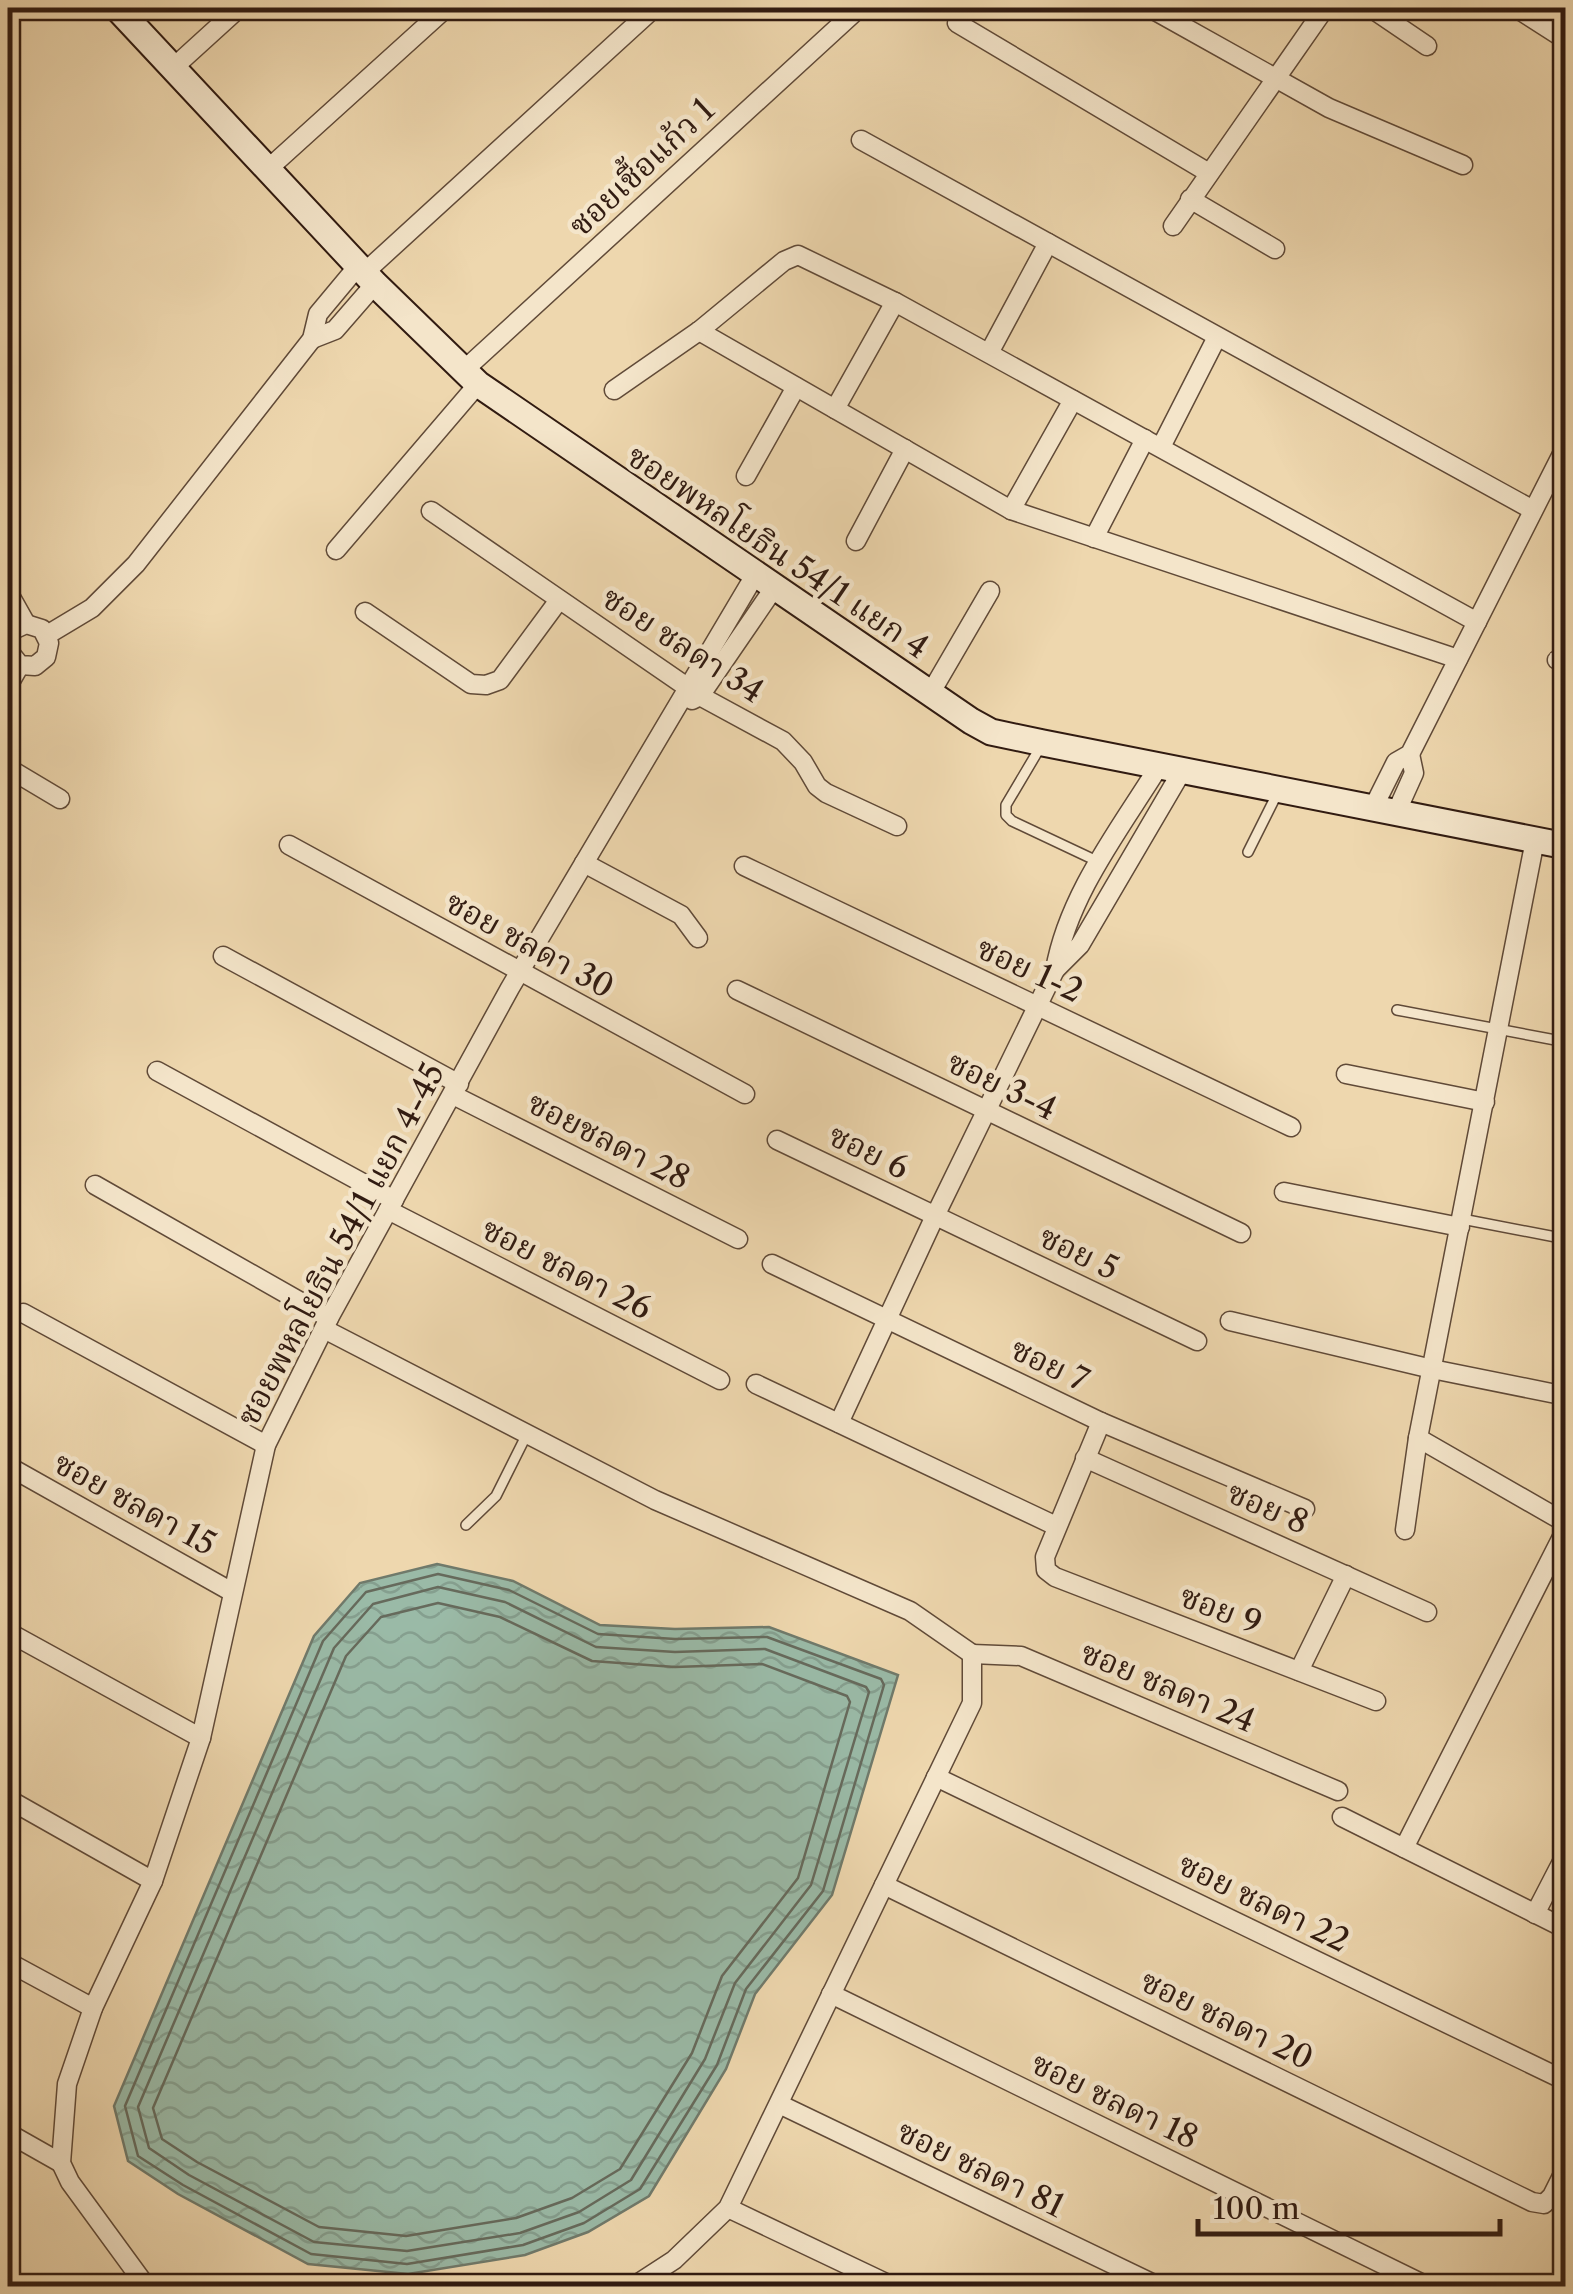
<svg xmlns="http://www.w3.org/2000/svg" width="1573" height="2294" font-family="'Libre Caslon Text','Noto Serif Thai',serif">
<defs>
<pattern id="water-waves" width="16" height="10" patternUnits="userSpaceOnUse" patternTransform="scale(2.5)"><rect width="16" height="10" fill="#9abaa7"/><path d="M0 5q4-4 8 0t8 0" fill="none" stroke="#859f8f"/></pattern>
</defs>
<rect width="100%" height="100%" fill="#eed7ae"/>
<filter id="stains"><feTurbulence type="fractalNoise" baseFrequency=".002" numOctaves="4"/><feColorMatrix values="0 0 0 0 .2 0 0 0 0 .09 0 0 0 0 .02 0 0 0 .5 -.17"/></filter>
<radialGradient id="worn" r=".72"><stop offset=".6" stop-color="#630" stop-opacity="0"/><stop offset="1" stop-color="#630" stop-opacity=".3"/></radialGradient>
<polygon fill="url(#water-waves)" stroke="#707a6b" stroke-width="2.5" points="437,1564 513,1581 600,1625 675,1629 769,1627 898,1675 832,1895 755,1994 726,2069 649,2196 588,2232 525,2255 408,2274 308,2264 178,2194 128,2161 114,2106 314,1636 360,1583"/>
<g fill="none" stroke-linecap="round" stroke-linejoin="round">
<g stroke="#666a5c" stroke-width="2.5">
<polygon points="438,1574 509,1590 598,1634 675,1639 767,1637 881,1679 884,1685 823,1891 746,1989 717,2065 640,2189 584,2223 523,2245 407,2264 311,2254 183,2185 138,2156 125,2106 323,1641 366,1592"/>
<polygon points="438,1587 505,1602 596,1647 675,1652 765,1649 866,1687 869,1692 811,1885 735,1983 705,2059 631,2180 579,2212 520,2233 407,2251 314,2242 189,2175 149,2148 138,2107 334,1648 373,1604"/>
<polygon points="438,1603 500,1617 592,1661 675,1667 762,1664 847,1696 850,1702 798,1878 722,1976 692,2053 620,2169 572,2198 516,2218 406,2236 319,2227 197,2162 162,2139 153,2108 346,1656 381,1617"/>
</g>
<g stroke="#604a38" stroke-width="12">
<g id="lane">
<polyline points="1041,746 1006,805 1006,815 1012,821 1099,862"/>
<polyline points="1248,852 1278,792"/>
<polyline points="1397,1010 1566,1042"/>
<polyline points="1462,1219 1566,1239"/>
<polyline points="466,1525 496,1496 527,1434"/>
</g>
</g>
<g stroke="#604a38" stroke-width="21">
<g id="street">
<polyline points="1150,8 1329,108 1463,165"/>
<polyline points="1371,8 1427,46"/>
<polyline points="1516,8 1566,40"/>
<polyline points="957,23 1209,173"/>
<polyline points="173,68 239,8"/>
<polyline points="861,140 1533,510"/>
<polyline points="268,169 446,8"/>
<polyline points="1190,199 1275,249"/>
<polyline points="1173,226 1325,8"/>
<polyline points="365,272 654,8"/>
<polyline points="699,331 1011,510 1458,659"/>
<polyline points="312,339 335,330 375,284"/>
<polyline points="989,353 1048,243"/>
<polyline points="463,371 859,8"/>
<polyline points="614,390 699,331 784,261 798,255 895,302 1477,622"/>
<polyline points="835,409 895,302"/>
<polyline points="1161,447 1217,337"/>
<polyline points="746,476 796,387"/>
<polyline points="1011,510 1073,400"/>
<polyline points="431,511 700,696 783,741 803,762 817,786 826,793 897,826"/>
<polyline points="1094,538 1145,439"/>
<polyline points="856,541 905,449"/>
<polyline points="336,550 478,384"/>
<polyline points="8,592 26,624"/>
<polyline points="365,612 471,684 486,685 500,680 559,600"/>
<polyline points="47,635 92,608 136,564 312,339 318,314 358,266"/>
<polyline points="8,641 13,630 26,624 42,629 49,643 46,657 35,666 20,665 8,650"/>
<polyline points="1557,660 1566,664"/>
<polyline points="8,686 20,665"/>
<polyline points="930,694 990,591"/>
<polyline points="692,700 700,696 774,588"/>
<polyline points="8,768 60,799"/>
<polyline points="1373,808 1396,762 1410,754 1561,456"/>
<polyline points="1396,813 1414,773 1410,754"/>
<polyline points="289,845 745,1094"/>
<polyline points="584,863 681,915 698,938"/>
<polyline points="744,866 1291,1127"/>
<polyline points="223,956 459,1084"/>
<polyline points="1056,969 1080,945 1182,771"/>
<polyline points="737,990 1241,1233"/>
<polyline points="157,1071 394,1200"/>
<polyline points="1346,1074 1485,1102"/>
<polyline points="453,1095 738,1239"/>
<polyline points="777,1140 1197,1341"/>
<polyline points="95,1185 329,1318"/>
<polyline points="1284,1192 1460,1227"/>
<polyline points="388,1210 720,1380"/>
<polyline points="772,1264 1101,1422 1305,1509"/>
<polyline points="23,1313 266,1445"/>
<polyline points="1230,1321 1432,1369 1566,1396"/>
<polyline points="324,1329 655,1500 910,1611 972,1654"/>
<polyline points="756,1384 1056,1526"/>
<polyline points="1101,1422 1045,1557 1046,1570 1055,1577 1376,1701"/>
<path d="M839,1423L935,1216L1055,970C1068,895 1120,829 1159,766"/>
<polyline points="1418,1438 1566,1523"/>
<polyline points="1085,1458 1427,1612"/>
<polyline points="8,1466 232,1592"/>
<polyline points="1405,1530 1418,1438 1535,840"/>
<polyline points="8,1632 201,1738"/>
<polyline points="972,1654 1021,1656 1338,1791"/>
<polyline points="1299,1671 1346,1575"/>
<polyline points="936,1777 1566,2081"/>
<polyline points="8,1799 153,1881"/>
<polyline points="1342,1817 1566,1929"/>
<polyline points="1404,1848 1566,1529"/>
<polyline points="884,1885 1532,2202 1544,2204 1552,2196 1566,2168"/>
<polyline points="1535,1914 1566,1854"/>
<polyline points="8,1962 93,2008"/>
<polyline points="831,1994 1427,2286"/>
<polyline points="779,2104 1158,2286"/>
<polyline points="8,2133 61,2163"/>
<polyline points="728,2208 892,2286"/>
<polyline points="146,2286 70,2182 61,2163 67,2084 93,2008 153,1881 201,1738 266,1445 329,1318 510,988 755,575"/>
<polyline points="634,2286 674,2260 728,2208 972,1703 972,1654"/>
</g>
</g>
<g stroke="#311b11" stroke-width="29">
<polyline id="secondary" points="117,8 375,284 478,384 971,721 991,732 1043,743 1566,846"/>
</g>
<use href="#lane" stroke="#f4e5ca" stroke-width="9"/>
<use href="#street" stroke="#f4e5ca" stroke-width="18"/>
<use href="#secondary" stroke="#f4e5ca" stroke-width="25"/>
</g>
<g text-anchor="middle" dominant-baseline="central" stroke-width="9" stroke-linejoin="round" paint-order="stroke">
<g font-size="32" fill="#311b11" stroke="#f4e5ca">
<text transform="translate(641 167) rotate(-43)">ซอยเชื้อแก้ว 1</text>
<text transform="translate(778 551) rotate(34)">ซอยพหลโยธิน 54/1 แยก 4</text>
<text transform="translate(683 644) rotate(33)">ซอย ชลดา 34</text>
<text transform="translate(530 944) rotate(29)">ซอย ชลดา 30</text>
<text transform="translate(1030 969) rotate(25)">ซอย 1-2</text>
<text transform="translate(1002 1085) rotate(26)">ซอย 3-4</text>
<text transform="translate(609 1140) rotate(27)">ซอยชลดา 28</text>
<text transform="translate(869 1151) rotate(26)">ซอย 6</text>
<text transform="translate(340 1244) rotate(-62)">ซอยพหลโยธิน 54/1 แยก 4-45</text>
<text transform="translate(1079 1252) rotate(26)">ซอย 5</text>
<text transform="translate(567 1268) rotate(27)">ซอย ชลดา 26</text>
<text transform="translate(1050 1364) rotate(26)">ซอย 7</text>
<text transform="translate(135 1503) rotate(29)">ซอย ชลดา 15</text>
<text transform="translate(1268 1507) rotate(24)">ซอย 8</text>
<text transform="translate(1221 1609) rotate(21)">ซอย 9</text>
<text transform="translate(1168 1686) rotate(23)">ซอย ชลดา 24</text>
<text transform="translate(1264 1902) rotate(26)">ซอย ชลดา 22</text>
<text transform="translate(1227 2019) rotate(26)">ซอย ชลดา 20</text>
<text transform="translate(1115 2100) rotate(26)">ซอย ชลดา 18</text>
<text transform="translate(981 2168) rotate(26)">ซอย ชลดา 81</text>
</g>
</g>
<rect width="1573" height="2294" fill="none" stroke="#eed7ae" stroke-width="40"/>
<rect x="10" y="10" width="1553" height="2274" fill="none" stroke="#311b11" stroke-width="5"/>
<rect x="20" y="20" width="1533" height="2254" fill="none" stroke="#311b11" stroke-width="2.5"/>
<path d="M1198 2219v15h302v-15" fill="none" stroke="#311b11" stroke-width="5"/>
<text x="1213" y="2219" font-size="30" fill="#311b11" stroke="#f4e5ca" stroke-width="8" paint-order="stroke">100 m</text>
<rect width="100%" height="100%" filter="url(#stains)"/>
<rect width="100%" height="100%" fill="url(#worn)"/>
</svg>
